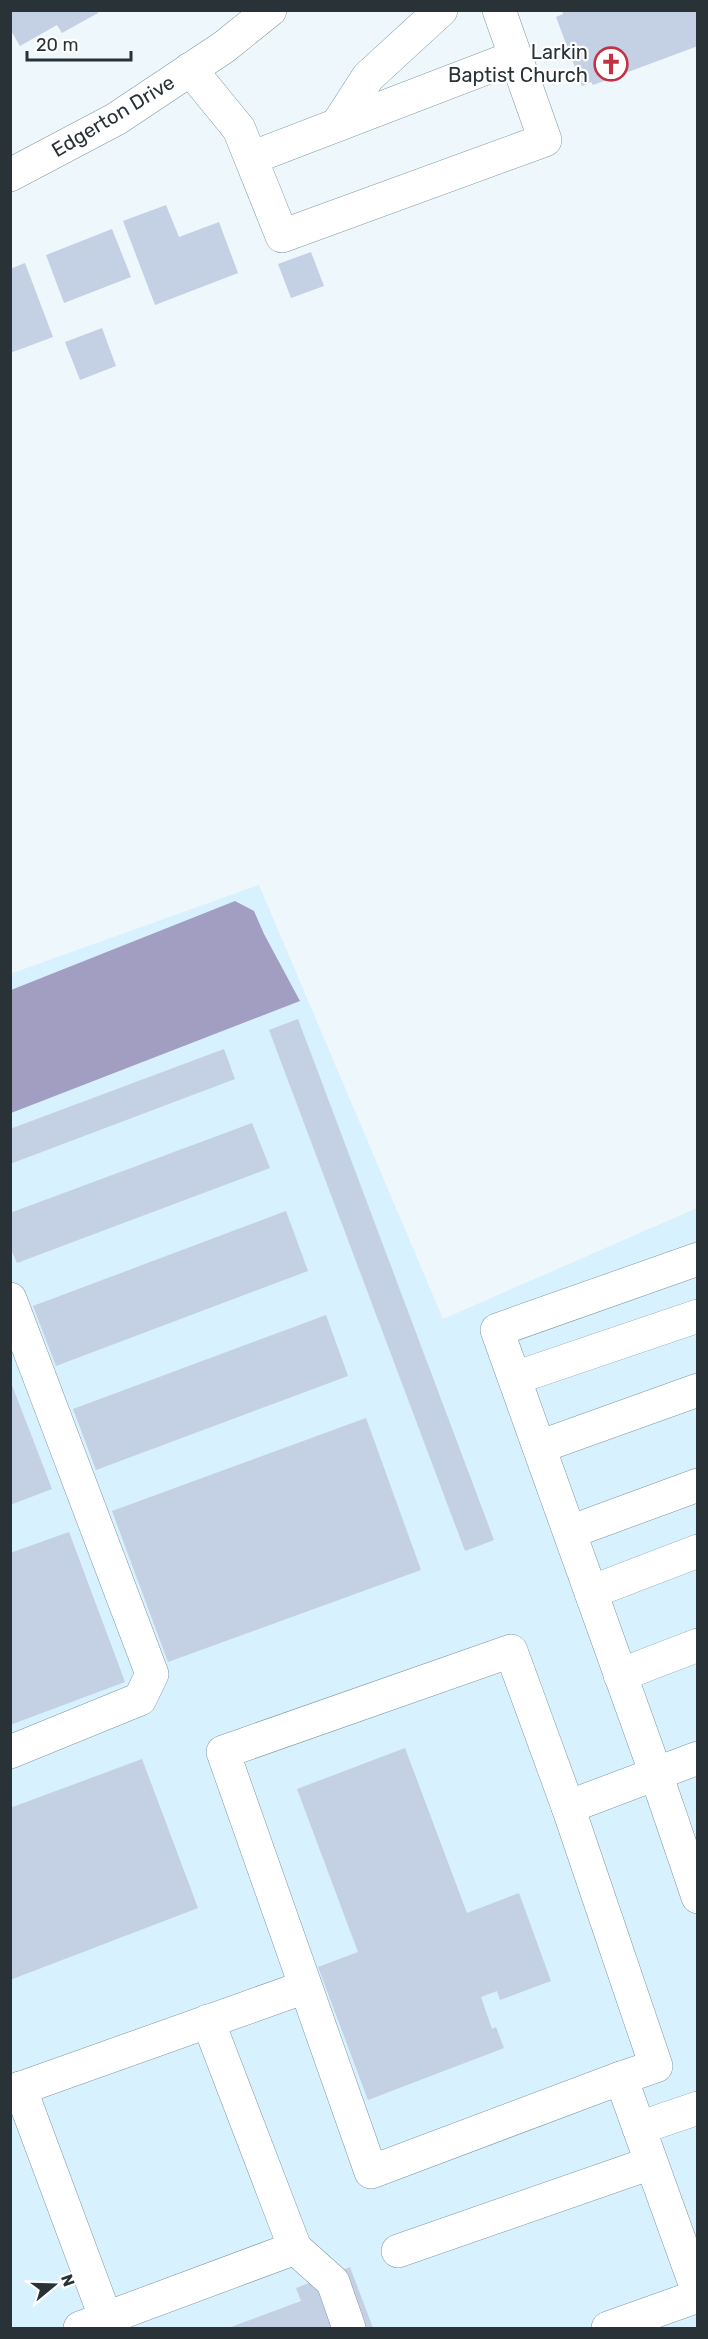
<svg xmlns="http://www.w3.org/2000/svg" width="708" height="2339" font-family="Rubik,sans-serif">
<rect width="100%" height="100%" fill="#eef7fc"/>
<polygon fill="#d7f1fe" points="259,885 443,1319 697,1208 697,2328 11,2328 10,974"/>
<polygon fill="#a29ec2" points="235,901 254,911 264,934 300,1001 11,1113 11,990"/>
<g fill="#c4d0e4">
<polygon points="10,10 97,10 98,13 62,33 57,25 20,46 10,29"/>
<polygon points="562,10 698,10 698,46 593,85 591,82 582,86 556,17 563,14"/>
<polygon points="166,205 179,237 219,222 238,273 155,305 123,221"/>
<polygon points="112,229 131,277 64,303 46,255"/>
<polygon points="311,252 324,286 291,298 278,264"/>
<polygon points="25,263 53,337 10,353 10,269"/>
<polygon points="102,328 116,366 80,380 65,342"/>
<polygon points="298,1019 494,1540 465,1551 269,1030"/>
<polygon points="224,1049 235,1079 10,1164 10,1129"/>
<polygon points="252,1123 270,1168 17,1263 10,1247 10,1213"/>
<polygon points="286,1211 308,1271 56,1366 33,1306"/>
<polygon points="326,1315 348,1376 96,1470 73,1409"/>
<polygon points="10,1380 52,1489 10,1505"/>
<polygon points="366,1418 421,1570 168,1662 112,1511"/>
<polygon points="69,1532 125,1682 10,1725 10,1553"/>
<polygon points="405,1748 467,1913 519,1893 551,1981 500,2000 497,1991 481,1997 492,2029 496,2027 504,2048 368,2100 318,1967 358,1952 297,1789"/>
<polygon points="142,1759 198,1908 10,1980 10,1808"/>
<polygon points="350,2267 373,2328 228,2328 301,2301 296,2288"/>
</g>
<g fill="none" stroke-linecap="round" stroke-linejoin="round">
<g stroke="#8097a2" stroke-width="34">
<g id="minor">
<polyline points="190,69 239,129 282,236 545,140 499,10"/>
<polyline points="337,125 368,77 441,10"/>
<polyline points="251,158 515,57"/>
<polyline points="10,175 116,119 224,47 270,10"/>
<polyline points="698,1259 497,1330 656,1774 698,1897"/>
<polyline points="10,1299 152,1674 140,1699 10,1752"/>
<polyline points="515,1378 698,1316"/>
<polyline points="539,1447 698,1390"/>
<polyline points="570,1532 698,1485"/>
<polyline points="591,1592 698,1551"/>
<polyline points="620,1675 698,1645"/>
<polyline points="698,1758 568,1807 511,1651 223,1752 371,2172 621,2078 698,2292"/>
<polyline points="568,1807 656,2066 621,2078"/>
<polyline points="20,2088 106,2319"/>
<polyline points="10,2092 305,1987"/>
<polyline points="639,2128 698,2108"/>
<polyline points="295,2248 333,2282 349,2328"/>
<polyline points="398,2251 651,2163"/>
<polyline points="80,2328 295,2248 208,2021"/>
<polyline points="608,2328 698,2296"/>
</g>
</g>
<use href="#minor" stroke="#fff" stroke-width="33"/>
</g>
<defs>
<g id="church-ring" transform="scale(1.725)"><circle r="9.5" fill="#fff" stroke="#c33242" stroke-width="1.5"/><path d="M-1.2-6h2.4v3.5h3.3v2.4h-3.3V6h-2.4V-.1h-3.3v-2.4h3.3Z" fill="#c33242"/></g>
</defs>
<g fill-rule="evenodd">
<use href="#church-ring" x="611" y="64"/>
</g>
<g text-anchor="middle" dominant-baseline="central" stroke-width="4.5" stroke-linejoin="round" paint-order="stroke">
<g font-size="20" fill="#293237" stroke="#fff" text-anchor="end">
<text x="588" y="52">Larkin<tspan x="588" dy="23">Baptist Church</tspan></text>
</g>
<g font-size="20" fill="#293237" stroke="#fff">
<text transform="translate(113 116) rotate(-31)">Edgerton Drive</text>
</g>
</g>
<rect width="708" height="2339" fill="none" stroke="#293237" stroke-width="24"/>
<g transform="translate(54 2285) rotate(71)" stroke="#ffffff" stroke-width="4.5" paint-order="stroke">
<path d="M0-4.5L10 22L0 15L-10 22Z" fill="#293237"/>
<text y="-9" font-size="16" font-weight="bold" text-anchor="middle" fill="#293237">N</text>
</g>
<path d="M27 51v9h104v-9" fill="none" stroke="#293237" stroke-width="3"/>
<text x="36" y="51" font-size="18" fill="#293237" stroke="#ffffff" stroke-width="4.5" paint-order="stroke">20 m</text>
</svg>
